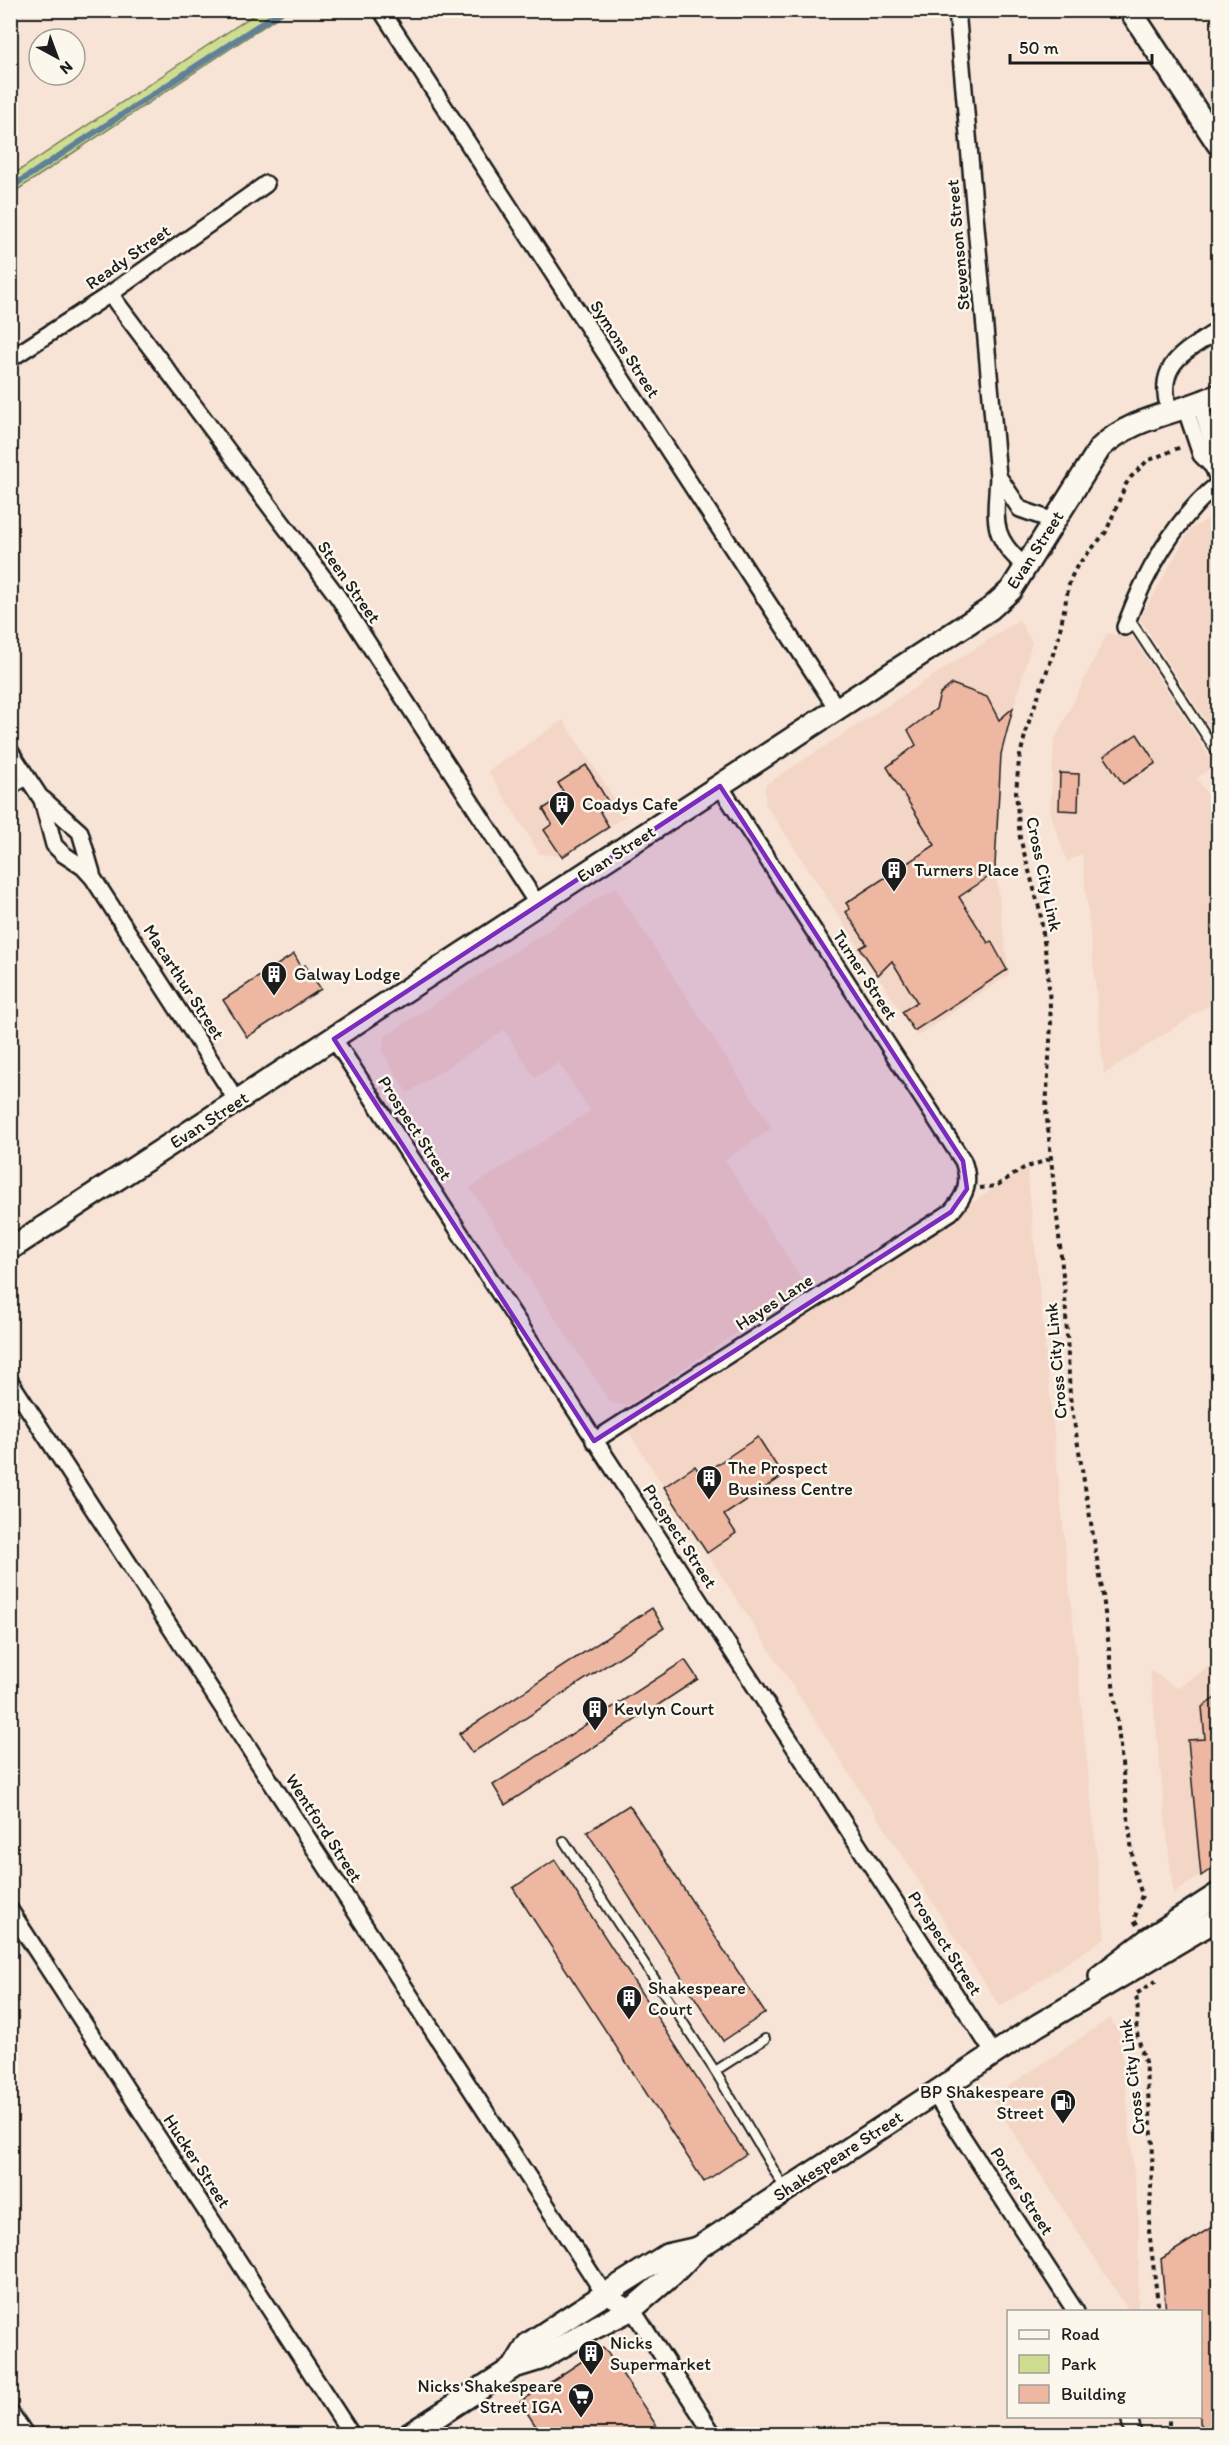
<svg xmlns="http://www.w3.org/2000/svg" width="1229" height="2445" font-family="Itim,sans-serif">
<rect width="100%" height="100%" fill="#f7e4d6"/>
<filter id="ink" filterUnits="userSpaceOnUse"><feTurbulence type="fractalNoise" baseFrequency=".0167" numOctaves="2"/><feDisplacementMap in="SourceGraphic" scale="12" xChannelSelector="R" yChannelSelector="G"/><feConvolveMatrix kernelMatrix="1 2 1 2 8 2 1 2 1" color-interpolation-filters="sRGB"/></filter>
<g filter="url(#ink)">
<g fill="#f4d6c6">
<polygon points="1210,517 1218,530 1218,740 1140,619 1190,530"/>
<polygon points="1019,620 1032,642 1001,754 995,865 1009,975 917,1036 765,803 765,785"/>
<polygon points="1107,633 1133,638 1215,765 1197,778 1218,811 1218,999 1104,1074 1082,854 1067,862 1050,812 1054,741"/>
<polygon points="563,720 626,816 562,857 540,854 488,771"/>
<polygon points="615,887 772,1128 725,1160 807,1287 626,1406 610,1402 470,1188 590,1111 559,1063 535,1078 504,1030 408,1093 382,1052 385,1036"/>
<polygon points="1027,1167 1105,1938 1000,2007 626,1428"/>
<polygon points="1218,1661 1218,1864 1173,1894 1150,1670 1177,1688"/>
<polygon points="1110,2018 1120,2034 1139,2222 1138,2309 1133,2311 1129,2311 991,2098"/>
</g>
<polygon fill="#cfdd91" stroke="#767c56" stroke-width="1.5" points="261,10 287,11 11,194 11,176"/>
<g fill="none" stroke-linecap="round" stroke-linejoin="round">
<polyline stroke="#5f8098" stroke-width="6" points="10,188 282,10"/>
</g>
<g fill="#eeb7a2" stroke="#1c1c1c" stroke-width="1.5">
<polygon points="952,684 987,697 999,720 1013,708 1001,754 995,865 996,872 959,897 988,943 991,941 1007,970 914,1031 902,1012 917,1002 892,961 878,975 860,948 867,944 846,912 850,909 846,903 935,845 887,767 916,745 908,730 936,709 940,694"/>
<polygon points="1137,734 1156,763 1123,784 1104,756"/>
<polygon points="586,765 610,805 600,812 609,827 562,857 544,830 552,824 543,809 565,795 558,783"/>
<polygon points="1060,773 1079,774 1078,811 1059,810"/>
<polygon points="294,954 302,968 305,965 321,989 247,1037 223,1000"/>
<polygon points="758,1437 783,1476 724,1515 736,1533 707,1553 664,1487 695,1466 701,1475"/>
<polygon points="652,1608 664,1628 472,1753 459,1734"/>
<polygon points="685,1660 698,1679 505,1805 493,1785"/>
<polygon points="1218,1696 1218,1864 1201,1876 1188,1740 1205,1739 1202,1707"/>
<polygon points="629,1805 765,2013 723,2041 587,1832"/>
<polygon points="555,1860 746,2154 704,2182 513,1888"/>
<polygon points="1218,2223 1218,2434 1208,2434 1200,2423 1200,2312 1166,2312 1161,2259"/>
<polygon points="602,2348 607,2351 662,2434 541,2434 520,2402"/>
</g>
<g fill="none" stroke-linecap="round" stroke-linejoin="round">
<g stroke="#1c1c1c" stroke-width="12">
<g id="lane">
<polyline points="1129,618 1218,754"/>
<polyline points="10,791 29,779"/>
<polyline points="564,1841 715,2071 785,2189"/>
<polyline points="715,2071 765,2039"/>
</g>
</g>
<g stroke="#1c1c1c" stroke-width="20">
<g id="street">
<polyline points="381,10 838,710"/>
<path d="M957,10L998,476C996,520 989,536 1026,567"/>
<polyline points="110,294 338,597 538,905"/>
<polyline points="10,359 110,294 266,184"/>
<polyline points="1200,403 1214,449 1213,467"/>
<polyline points="1185,407 1201,455 1213,467 1218,479"/>
<path d="M1170,412C1154,364 1184,353 1218,330"/>
<polyline points="998,476 1020,509 1054,521"/>
<path d="M1125,627C1144,575 1175,519 1218,484"/>
<polyline points="10,751 42,800 54,845 63,854 83,867 93,878 237,1101"/>
<polyline points="43,799 80,832 92,873"/>
<polyline points="334,1039 994,2054"/>
<polyline points="10,1381 605,2295 632,2309 713,2434"/>
<path d="M594,1441L951,1212C966,1195 971,1183 963,1161L720,786"/>
<polyline points="10,1910 351,2434"/>
<polyline points="934,2093 1076,2312"/>
<polyline points="10,2412 25,2434"/>
<polyline points="1129,2416 1133,2434"/>
</g>
</g>
<g stroke="#1c1c1c" stroke-width="26">
<g id="secondary">
<polyline points="1130,10 1218,144"/>
<path d="M10,1249L990,609L1011,590L1100,448C1133,416 1178,414 1218,395"/>
<polyline points="1100,1976 1147,1940 1218,1894"/>
<polyline points="514,2367 528,2344 580,2310 667,2255 698,2248"/>
<polyline points="410,2434 514,2367 540,2359 596,2327 632,2309 673,2274 698,2248 1038,2025 1218,1919"/>
</g>
</g>
<g stroke="#1c1c1c" stroke-width="4" stroke-dasharray="4.5 4.5" stroke-linecap="butt">
<polyline points="980,1188 996,1186 1024,1168 1050,1159"/>
<polyline points="1137,1925 1134,1920 1142,1895 1134,1870 1103,1595 1070,1397 1065,1295 1046,1109 1051,1024 1048,972 1040,911 1020,838 1016,792 1019,760 1027,727 1058,640 1070,580 1077,566 1106,532 1126,484 1131,477 1147,461 1181,447"/>
<polyline points="1156,1981 1136,1994 1138,2012 1136,2030 1145,2062 1153,2145 1149,2230 1159,2312"/>
<polyline points="1169,2434 1169,2416"/>
</g>
<use href="#lane" stroke="#fbf7ec" stroke-width="8"/>
<use href="#street" stroke="#fbf7ec" stroke-width="15"/>
<use href="#secondary" stroke="#fbf7ec" stroke-width="21"/>
</g>
</g>
<path fill="#7b2cbf" fill-opacity="0.2" stroke="#7b2cbf" stroke-width="4.5" stroke-linejoin="round" d="M720,786L963,1161L967,1189L951,1212L594,1441L334,1039Z"/>
<defs>
<g id="building-pin" transform="scale(1.35)"><path d="M0 17L-7.5 6A9.5 9.5 0 1 1 7.5 6Z" fill="#1c1c1c" stroke="#fbf7ec"/><path d="M-4-6H4V6H1V3H-1V6H-4ZM-2.5-4.3h1.7v1.8h-1.7ZM.8-4.3h1.7v1.8H.8ZM-2.5-1h1.7V.8h-1.7ZM.8-1h1.7V.8H.8Z" fill="#fff"/></g>
<g id="fuel-pin" transform="scale(1.35)"><path d="M0 17L-7.5 6A9.5 9.5 0 1 1 7.5 6Z" fill="#1c1c1c" stroke="#fbf7ec"/><path d="M-5.5-6h7V0h2V4h1.3V-2.5L3-4.5l.8-.8L6-3V5H2.5V1h-1V6h-7ZM-4.2-4.7v3.2H.2V-4.7Z" fill="#fff"/></g>
<g id="supermarket-pin" transform="scale(1.35)"><path d="M0 17L-7.5 6A9.5 9.5 0 1 1 7.5 6Z" fill="#1c1c1c" stroke="#fbf7ec"/><path d="M-6-5.5h2.5l.6 2H6L4.5 2H-2.5L-4.4-4H-6ZM-1.5 3.2a1.3 1.3 0 1 0 .1 0ZM3 3.2a1.3 1.3 0 1 0 .1 0Z" fill="#fff"/></g>
</defs>
<g fill-rule="evenodd">
<use href="#building-pin" x="562" y="804"/>
<use href="#building-pin" x="894" y="870"/>
<use href="#building-pin" x="274" y="974"/>
<use href="#building-pin" x="709" y="1478"/>
<use href="#building-pin" x="595" y="1709"/>
<use href="#building-pin" x="629" y="1998"/>
<use href="#fuel-pin" x="1063" y="2102"/>
<use href="#building-pin" x="591" y="2353"/>
<use href="#supermarket-pin" x="581" y="2396"/>
</g>
<g text-anchor="middle" dominant-baseline="central" stroke-width="5" stroke-linejoin="round" paint-order="stroke">
<g font-size="18" fill="#1c1c1c" stroke="#fbf7ec">
<text transform="translate(958 245) rotate(-95)">Stevenson Street</text>
<text transform="translate(128 257) rotate(-35)">Ready Street</text>
<text transform="translate(625 349) rotate(57)">Symons Street</text>
<text transform="translate(1035 550) rotate(-57)">Evan Street</text>
<text transform="translate(349 582) rotate(55)">Steen Street</text>
<text transform="translate(616 854) rotate(-33)">Evan Street</text>
<text transform="translate(1044 874) rotate(78)">Cross City Link</text>
<text transform="translate(865 975) rotate(57)">Turner Street</text>
<text transform="translate(184 982) rotate(57)">Macarthur Street</text>
<text transform="translate(209 1120) rotate(-33)">Evan Street</text>
<text transform="translate(415 1128) rotate(57)">Prospect Street</text>
<text transform="translate(774 1302) rotate(-33)">Hayes Lane</text>
<text transform="translate(1056 1361) rotate(-95)">Cross City Link</text>
<text transform="translate(680 1536) rotate(57)">Prospect Street</text>
<text transform="translate(324 1828) rotate(57)">Wentford Street</text>
<text transform="translate(945 1943) rotate(57)">Prospect Street</text>
<text transform="translate(1132 2077) rotate(-97)">Cross City Link</text>
<text transform="translate(838 2156) rotate(-33)">Shakespeare Street</text>
<text transform="translate(197 2161) rotate(57)">Hucker Street</text>
<text transform="translate(1022 2191) rotate(57)">Porter Street</text>
</g>
<g font-size="18" fill="#1c1c1c" stroke="#fbf7ec" text-anchor="start">
<text x="582" y="804">Coadys Cafe</text>
<text x="914" y="870">Turners Place</text>
<text x="294" y="974">Galway Lodge</text>
<text x="728" y="1468">The Prospect<tspan x="728" dy="21">Business Centre</tspan></text>
<text x="614" y="1709">Kevlyn Court</text>
<text x="648" y="1988">Shakespeare<tspan x="648" dy="21">Court</tspan></text>
<text x="1044" y="2092" text-anchor="end">BP Shakespeare<tspan x="1044" dy="21">Street</tspan></text>
<text x="610" y="2343">Nicks<tspan x="610" dy="21">Supermarket</tspan></text>
<text x="562" y="2386" text-anchor="end">Nicks Shakespeare<tspan x="562" dy="21">Street IGA</tspan></text>
</g>
</g>
<rect width="1229" height="2445" fill="none" stroke="#fbf7ec" stroke-width="36"/>
<rect x="18" y="18" width="1193" height="2409" fill="none" stroke="#1c1c1c" stroke-width="2" filter="url(#ink)"/>
<rect x="1007" y="2310" width="195" height="108" fill="#fbf7ec" stroke="#a29f99" stroke-width="1.5"/>
<rect x="1019" y="2330" width="30" height="9" fill="#fbf7ec" stroke="#a29f99" stroke-width="1.5"/>
<text x="1061" y="2340" font-size="18" fill="#1c1c1c">Road</text>
<rect x="1019" y="2355" width="30" height="18" fill="#cfdd91" stroke="#a29f99" stroke-width="1.5"/>
<text x="1061" y="2370" font-size="18" fill="#1c1c1c">Park</text>
<rect x="1019" y="2385" width="30" height="18" fill="#eeb7a2" stroke="#a29f99" stroke-width="1.5"/>
<text x="1061" y="2400" font-size="18" fill="#1c1c1c">Building</text>
<g transform="translate(57 57) rotate(139)"><circle r="28" fill="#fbf7ec" stroke="#a29f99" stroke-width="1.5"/>
<path d="M0-4.5L10 22L0 15L-10 22Z" fill="#1c1c1c"/>
<text y="-9" font-size="16" font-weight="bold" text-anchor="middle" fill="#1c1c1c">N</text>
</g>
<path d="M1010 54v9h142v-9" fill="none" stroke="#1c1c1c" stroke-width="3"/>
<text x="1019" y="54" font-size="18" fill="#1c1c1c" stroke="#fbf7ec" stroke-width="4.5" paint-order="stroke">50 m</text>
</svg>
